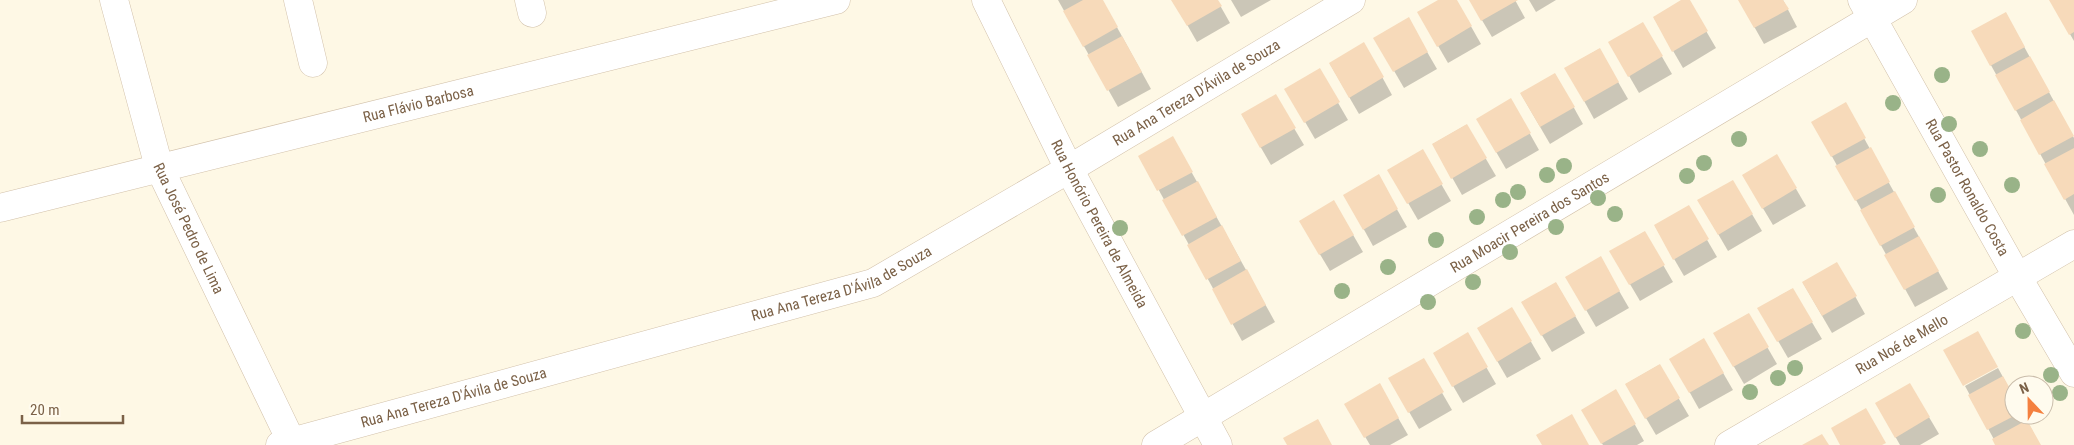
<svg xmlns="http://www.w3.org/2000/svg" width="2074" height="445" font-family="'Roboto Condensed',sans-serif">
<rect width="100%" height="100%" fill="#fef8e5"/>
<g fill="#0003">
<polygon points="1058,0 1102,0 1151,89 1118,107"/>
<polygon points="1173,0 1217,0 1230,23 1197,42"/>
<polygon points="1231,0 1271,0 1241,17"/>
<polygon points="1441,0 1456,0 1481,44 1448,63 1419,13"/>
<polygon points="1470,0 1515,0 1525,18 1492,37"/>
<polygon points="1529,0 1556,0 1536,12"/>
<polygon points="1684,0 1688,0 1716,48 1683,68 1654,18"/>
<polygon points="1739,0 1783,0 1797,27 1764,44"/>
<polygon points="2052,0 2074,0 2074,41 2060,17"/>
<polygon points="1408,19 1437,69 1404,88 1375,38"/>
<polygon points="1643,24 1672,74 1639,93 1610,43"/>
<polygon points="2015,30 2074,138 2074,215 1972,31"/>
<polygon points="1364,44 1392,95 1359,114 1330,64"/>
<polygon points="1599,49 1628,99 1594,119 1566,68"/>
<polygon points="1319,70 1348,120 1315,139 1286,89"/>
<polygon points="1555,74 1583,124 1550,144 1521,94"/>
<polygon points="1275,96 1304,145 1271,165 1242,115"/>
<polygon points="1511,100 1539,150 1506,169 1477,119"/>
<polygon points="1845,104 1948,289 1915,307 1813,122"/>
<polygon points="1466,125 1496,176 1462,195 1433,144"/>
<polygon points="1422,151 1451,201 1418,220 1389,170"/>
<polygon points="1182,155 1275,322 1242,341 1140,156"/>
<polygon points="1777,156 1806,206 1773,225 1743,175"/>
<polygon points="1378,176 1407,227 1373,246 1345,195"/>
<polygon points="1733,182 1762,231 1728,251 1699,201"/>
<polygon points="1334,202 1363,252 1330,271 1300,221"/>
<polygon points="1688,207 1717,257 1684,276 1655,226"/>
<polygon points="1644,232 1673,282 1640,301 1611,252"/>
<polygon points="1600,258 1629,308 1596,327 1567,277"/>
<polygon points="1837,264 1865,314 1832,333 1803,283"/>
<polygon points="1556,283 1585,333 1552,352 1522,302"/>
<polygon points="1792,289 1822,339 1788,358 1759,308"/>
<polygon points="1512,309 1541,359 1507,378 1478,328"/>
<polygon points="1748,314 1777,364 1744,384 1715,334"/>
<polygon points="1467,334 1496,384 1463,403 1434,353"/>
<polygon points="1704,340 1733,390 1699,409 1671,359"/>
<polygon points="1423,360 1452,410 1419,429 1390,379"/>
<polygon points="1659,365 1689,416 1656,435 1626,384"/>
<polygon points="1998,368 2014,397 2014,415 2024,415 2040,445 1997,445 1965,386"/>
<polygon points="1379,385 1408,435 1390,445 1370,445 1346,404"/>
<polygon points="1910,385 1939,434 1920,445 1900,445 1877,404"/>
<polygon points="1616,391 1644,441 1637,445 1603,445 1582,410"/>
</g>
<g fill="#f7daba">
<polygon points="1083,0 1103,0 1118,27 1083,47 1063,11"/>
<polygon points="1171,0 1218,0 1222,6 1187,26"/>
<polygon points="1438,0 1457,0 1472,26 1437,47 1417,12"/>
<polygon points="1469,0 1518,0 1481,21"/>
<polygon points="1681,0 1690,0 1708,31 1672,52 1653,17"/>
<polygon points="1738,0 1783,0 1789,9 1754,28"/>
<polygon points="2049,0 2074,0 2074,32 2069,35"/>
<polygon points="2006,12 2025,47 1990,66 1971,31"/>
<polygon points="1409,17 1428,52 1393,72 1373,38"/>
<polygon points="1643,22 1663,56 1628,77 1608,42"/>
<polygon points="1122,36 1142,72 1107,91 1087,55"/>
<polygon points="1364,42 1384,77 1349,98 1329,63"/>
<polygon points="1600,48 1619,82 1584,102 1564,68"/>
<polygon points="2030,56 2050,92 2015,111 1995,75"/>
<polygon points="1320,68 1340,102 1304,123 1284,89"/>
<polygon points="1555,73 1575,107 1540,127 1520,93"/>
<polygon points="1276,94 1296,128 1260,148 1241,114"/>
<polygon points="1511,98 1531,133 1496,153 1476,119"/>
<polygon points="2054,100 2074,136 2039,155 2020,120"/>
<polygon points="1846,102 1866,138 1831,157 1811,122"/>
<polygon points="1467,124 1487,158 1451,179 1432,144"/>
<polygon points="1173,136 1193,172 1157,191 1138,156"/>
<polygon points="1871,147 1890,182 1855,201 1835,166"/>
<polygon points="2074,148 2074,194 2064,200 2044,164"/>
<polygon points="1423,149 1443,184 1407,204 1387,170"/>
<polygon points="1777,154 1797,188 1762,209 1742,175"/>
<polygon points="1379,174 1398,209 1363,230 1343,195"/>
<polygon points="1733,180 1753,214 1718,235 1697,200"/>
<polygon points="1198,181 1217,217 1182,236 1162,200"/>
<polygon points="1895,191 1915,227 1880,246 1860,210"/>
<polygon points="1334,200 1354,235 1319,255 1299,221"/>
<polygon points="1689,205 1709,239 1673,260 1654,225"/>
<polygon points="1222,225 1241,261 1206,280 1187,245"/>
<polygon points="1645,231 1665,265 1629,285 1609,251"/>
<polygon points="1919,236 1939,271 1904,290 1884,255"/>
<polygon points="1601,256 1620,291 1585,311 1565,277"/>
<polygon points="1837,262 1857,296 1822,316 1802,282"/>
<polygon points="1247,269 1266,305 1231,325 1212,289"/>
<polygon points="1556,282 1576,316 1541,336 1521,302"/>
<polygon points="1793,288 1813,322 1777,342 1757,308"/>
<polygon points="1512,307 1532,341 1497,362 1477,328"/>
<polygon points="1749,313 1769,347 1733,367 1713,333"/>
<polygon points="1978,331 1998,367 1963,386 1943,350"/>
<polygon points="1468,332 1488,367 1452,387 1433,353"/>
<polygon points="1704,338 1724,373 1689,393 1669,359"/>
<polygon points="1424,358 1444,392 1408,413 1388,378"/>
<polygon points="1660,364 1680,398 1645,419 1625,384"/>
<polygon points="2003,376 2014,396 2014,416 1987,430 1968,395"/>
<polygon points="1380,383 1399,418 1364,438 1344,404"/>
<polygon points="1910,383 1930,417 1895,438 1875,403"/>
<polygon points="1616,389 1636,424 1601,444 1581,410"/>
<polygon points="1866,408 1886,443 1882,445 1840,445 1831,428"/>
<polygon points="1572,414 1589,445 1542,445 1536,435"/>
<polygon points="1318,419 1332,445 1287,445 1283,438"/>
<polygon points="2027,420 2041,445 1995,445 1992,439"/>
<polygon points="1822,434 1829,445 1802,445"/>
</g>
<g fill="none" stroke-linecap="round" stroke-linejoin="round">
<g stroke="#d2c1aa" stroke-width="29">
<g id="minor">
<path id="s1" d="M114,0L159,167L293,445"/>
<polyline points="298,0 313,63"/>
<polyline points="529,0 532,13"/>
<path id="s2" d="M986,0L1069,169L1218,445"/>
<path id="s3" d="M1862,0L2018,278L2074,373"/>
<path id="s4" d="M0,208L836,0"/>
<path id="s5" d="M280,445L873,283L1069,169L1351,0"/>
<path id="s6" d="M1156,445L1903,0"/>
<path id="s7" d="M1729,445L2074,244"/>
</g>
</g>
<use href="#minor" stroke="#fff" stroke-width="28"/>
</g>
<g fill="#99b388">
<circle cx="1942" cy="75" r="8"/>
<circle cx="1893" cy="103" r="8"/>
<circle cx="1949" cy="124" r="8"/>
<circle cx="1739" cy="139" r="8"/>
<circle cx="1980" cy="149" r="8"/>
<circle cx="1704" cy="163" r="8"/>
<circle cx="1564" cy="166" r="8"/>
<circle cx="1547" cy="175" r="8"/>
<circle cx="1687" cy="176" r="8"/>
<circle cx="2012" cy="185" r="8"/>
<circle cx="1518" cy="192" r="8"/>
<circle cx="1938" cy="195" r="8"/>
<circle cx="1598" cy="198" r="8"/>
<circle cx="1503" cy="200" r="8"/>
<circle cx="1615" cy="214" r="8"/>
<circle cx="1477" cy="217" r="8"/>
<circle cx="1556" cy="227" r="8"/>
<circle cx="1120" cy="228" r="8"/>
<circle cx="1436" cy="240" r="8"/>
<circle cx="1510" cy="252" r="8"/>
<circle cx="1388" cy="267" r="8"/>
<circle cx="1473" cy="282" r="8"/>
<circle cx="1342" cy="291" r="8"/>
<circle cx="1428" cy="302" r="8"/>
<circle cx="2023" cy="331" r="8"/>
<circle cx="1795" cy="368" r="8"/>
<circle cx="2051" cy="375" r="8"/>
<circle cx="1778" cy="378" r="8"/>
<circle cx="1750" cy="392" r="8"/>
<circle cx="2060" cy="393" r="8"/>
</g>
<g text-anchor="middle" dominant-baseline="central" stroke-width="5" stroke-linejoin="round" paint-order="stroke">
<g font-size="15" fill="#7b6147" stroke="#fffbee">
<text stroke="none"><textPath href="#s5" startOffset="990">Rua Ana Tereza D'Ávila de Souza</textPath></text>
<text stroke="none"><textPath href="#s4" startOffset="431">Rua Flávio Barbosa</textPath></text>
<text stroke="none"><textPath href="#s3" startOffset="215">Rua Pastor Ronaldo Costa</textPath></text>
<text stroke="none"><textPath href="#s6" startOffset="435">Rua Moacir Pereira dos Santos</textPath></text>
<text stroke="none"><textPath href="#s2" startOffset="251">Rua Honório Pereira de Almeida</textPath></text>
<text stroke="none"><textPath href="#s1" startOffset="241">Rua José Pedro de Lima</textPath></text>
<text stroke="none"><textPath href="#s5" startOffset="585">Rua Ana Tereza D'Ávila de Souza</textPath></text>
<text stroke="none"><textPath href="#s7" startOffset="200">Rua Noé de Mello</textPath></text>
<text stroke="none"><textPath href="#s5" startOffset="180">Rua Ana Tereza D'Ávila de Souza</textPath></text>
</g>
</g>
<g transform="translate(2029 400) rotate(338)"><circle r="24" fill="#fffbee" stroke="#cabdab"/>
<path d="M0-4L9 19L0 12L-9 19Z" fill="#f4803f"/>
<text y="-8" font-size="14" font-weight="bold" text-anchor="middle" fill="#7b6147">N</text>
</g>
<path d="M22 415v8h101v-8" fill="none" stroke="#7b6147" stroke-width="2.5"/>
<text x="30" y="415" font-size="15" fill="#7b6147" stroke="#fffbee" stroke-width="4" paint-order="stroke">20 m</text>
</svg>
